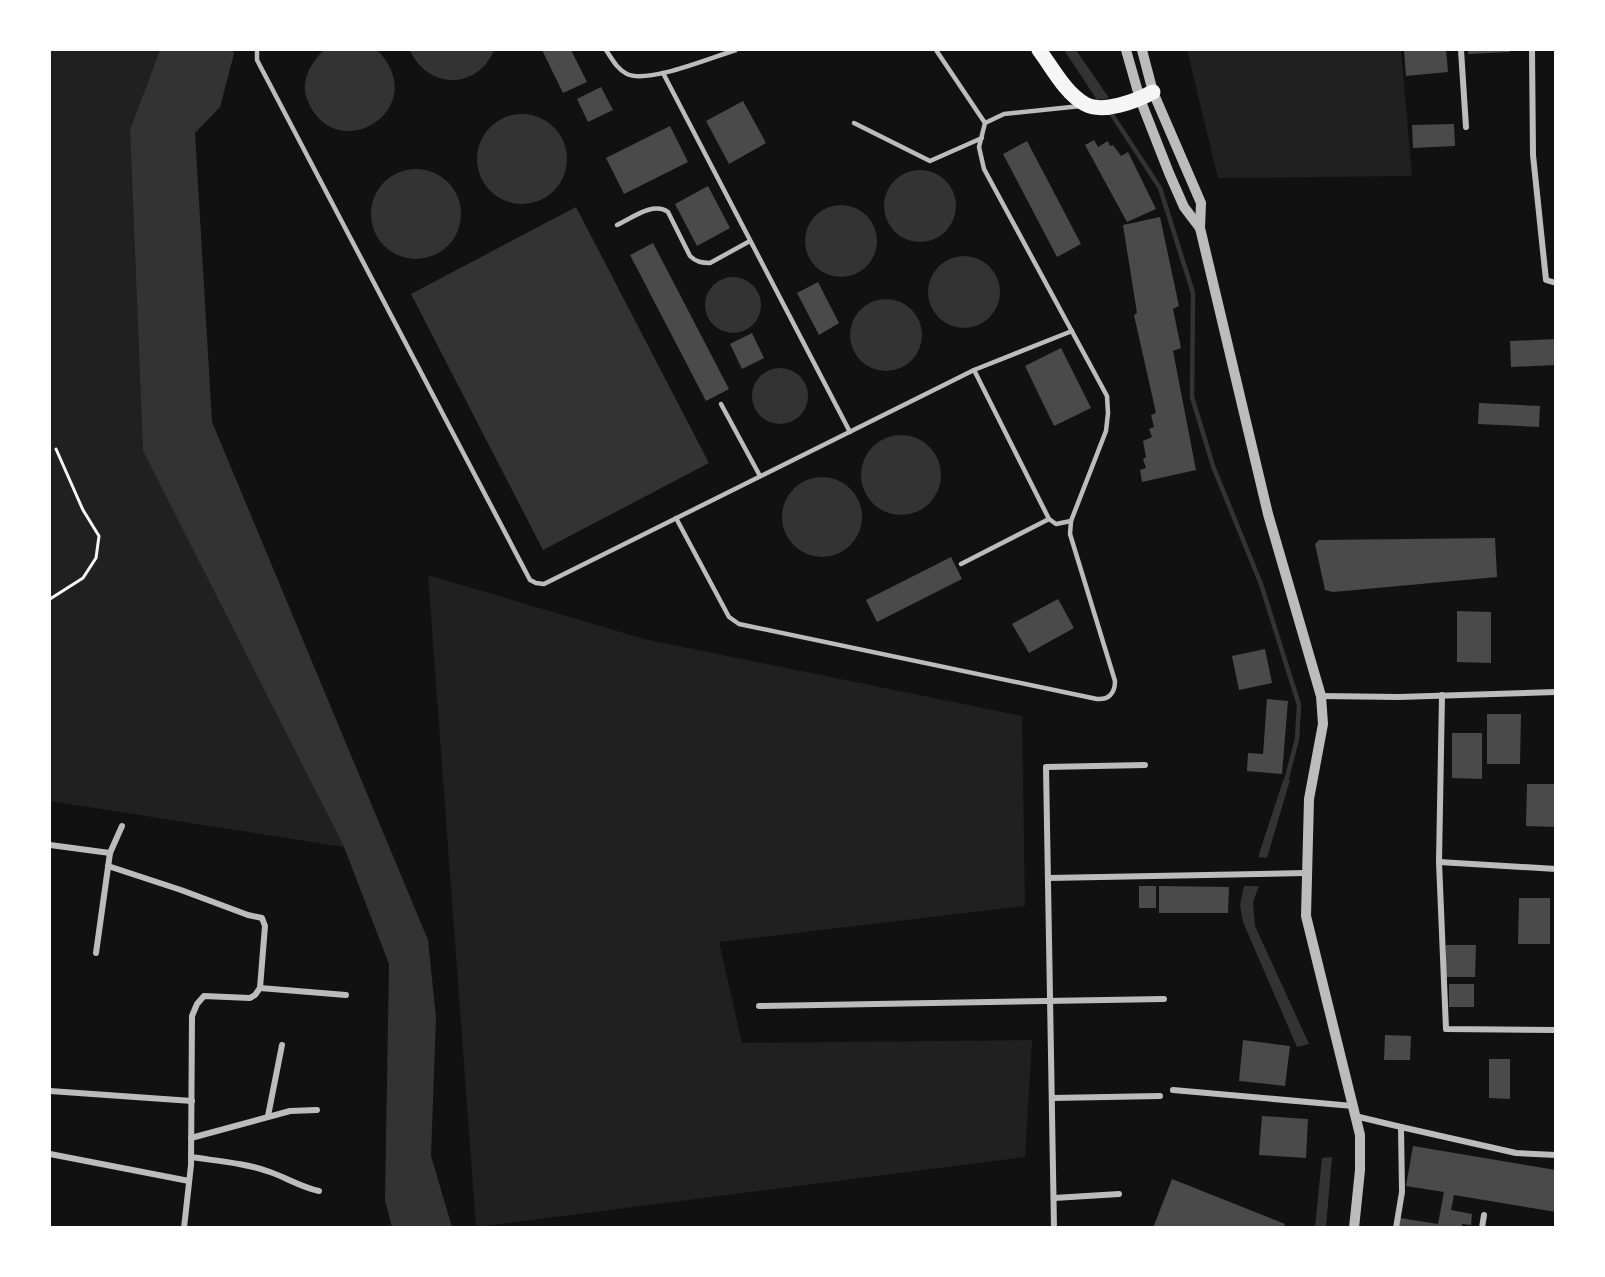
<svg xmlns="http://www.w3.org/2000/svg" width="1605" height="1277" font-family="Inter,sans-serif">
<rect width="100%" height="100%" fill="#111"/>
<g fill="#202020">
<polygon points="50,50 160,50 130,130 143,451 344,847 50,801"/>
<polygon points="1187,50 1401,50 1412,176 1218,178"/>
<polygon points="428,575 644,639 1022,716 1025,906 719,942 742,1043 1032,1040 1025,1157 476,1227"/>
</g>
<g fill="#333">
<polygon points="160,50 233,50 234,54 220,107 195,133 212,422 428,940 436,1018 431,1156 452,1227 392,1227 385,1200 389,964 344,847 143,451 130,130"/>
<path d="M324,50H377C435,109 334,170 307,99C300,80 311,63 324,50Z"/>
<path d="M410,50H494C478,90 427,90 410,50Z"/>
<polygon points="1064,50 1076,50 1109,98 1097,100"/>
<circle cx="522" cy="159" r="45"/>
<circle cx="416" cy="214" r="45"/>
<circle cx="920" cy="206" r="36"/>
<circle cx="841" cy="241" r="36"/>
<polygon points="576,207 709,463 543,550 411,294"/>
<circle cx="964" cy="292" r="36"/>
<circle cx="733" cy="305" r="28"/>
<circle cx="886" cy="335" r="36"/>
<circle cx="780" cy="396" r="28"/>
<circle cx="901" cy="475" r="40"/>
<circle cx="822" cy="517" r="40"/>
<polygon points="1284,778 1290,780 1267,858 1258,857"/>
<polygon points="1244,886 1259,886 1253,902 1255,926 1309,1044 1297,1047 1243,922 1240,905"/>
<polygon points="1332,1157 1326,1227 1315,1227 1322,1158"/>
</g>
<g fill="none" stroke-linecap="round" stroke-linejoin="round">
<polyline stroke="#333" stroke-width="4.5" points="1109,110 1160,188 1193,293 1192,397 1213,466 1261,584 1299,705 1297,739 1285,785"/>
</g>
<g fill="#4a4a4a">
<polygon points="542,50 571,50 587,82 563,93"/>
<polygon points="1404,50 1446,50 1448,72 1406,76"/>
<polygon points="1468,50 1510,50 1510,52 1468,54"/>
<polygon points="601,87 613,110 588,122 577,99"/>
<polygon points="743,101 766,143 729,164 706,121"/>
<polygon points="1454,124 1455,146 1413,148 1412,125"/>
<polygon points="670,126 688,162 624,194 606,158"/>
<polygon points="1094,140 1098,147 1108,141 1110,146 1113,145 1121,156 1128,152 1156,209 1127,222 1085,145"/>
<polygon points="1027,141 1081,244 1057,257 1003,154"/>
<polygon points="708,186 730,228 697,246 675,204"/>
<polygon points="1160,217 1179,306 1173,309 1181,348 1173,351 1196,470 1142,482 1140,470 1146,468 1143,459 1146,457 1143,441 1152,437 1149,429 1154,427 1151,415 1156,413 1134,315 1137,313 1123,225"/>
<polygon points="653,243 729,389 706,401 630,255"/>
<polygon points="818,282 839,323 819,335 797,293"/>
<polygon points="752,333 764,358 742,369 730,344"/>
<polygon points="1556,339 1556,365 1511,367 1510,341"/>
<polygon points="1061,348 1091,408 1054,426 1025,366"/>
<polygon points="1479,403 1540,406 1539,427 1478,424"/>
<polygon points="1495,538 1497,577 1333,592 1325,590 1315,544 1319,540"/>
<polygon points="951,557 962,579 877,622 866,600"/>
<polygon points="1058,599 1074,628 1029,653 1012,624"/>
<polygon points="1457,611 1491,612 1491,663 1457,662"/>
<polygon points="1265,649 1272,683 1239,690 1232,656"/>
<polygon points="1267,699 1288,701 1282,774 1247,771 1248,753 1263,754"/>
<polygon points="1487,714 1521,714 1520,764 1487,764"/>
<polygon points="1452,733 1482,733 1482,779 1452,778"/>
<polygon points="1527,784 1556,784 1556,827 1526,826"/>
<rect x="1139" y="886" width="17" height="22"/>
<polygon points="1159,886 1229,887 1228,913 1159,913"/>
<polygon points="1519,898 1550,898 1550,944 1518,944"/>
<polygon points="1446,945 1476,945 1475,977 1446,977"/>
<rect x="1449" y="984" width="25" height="23"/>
<polygon points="1385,1035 1411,1036 1410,1060 1384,1060"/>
<polygon points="1243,1040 1290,1046 1285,1086 1239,1081"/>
<polygon points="1489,1059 1510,1059 1510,1099 1489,1098"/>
<polygon points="1262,1116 1308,1119 1306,1158 1259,1155"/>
<polygon points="1413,1146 1556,1170 1556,1212 1454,1195 1451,1210 1472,1214 1471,1225 1462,1224 1462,1228 1398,1228 1400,1218 1438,1224 1444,1192 1406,1186"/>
<polygon points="1172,1179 1285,1224 1283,1228 1153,1228"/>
</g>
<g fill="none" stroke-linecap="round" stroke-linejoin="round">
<polyline stroke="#f5f5f5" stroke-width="3" points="50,599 83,578 96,558 99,536 83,510 56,449"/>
<g stroke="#bcbcbc" stroke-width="4.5">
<polyline points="257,50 257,60 530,580 536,583 544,584 974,370 1072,331"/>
<path d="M606,50C612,59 617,69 627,74C649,84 712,57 736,50"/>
<polyline points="936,50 985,123"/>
<polyline points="663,73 850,432"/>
<polyline points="854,123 930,161 982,138"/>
<path d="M617,225C632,218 654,201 668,212L690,256C696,262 702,263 710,263L750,241"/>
<polyline points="974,370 1049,519 1056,524 1071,521"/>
<polyline points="721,404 760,476"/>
<path d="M676,518L729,617L739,624L1097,699C1109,700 1115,693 1115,681L1070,534L1071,521L1106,431L1108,413L1107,396L984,169L979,147L985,123L1004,114L1081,106"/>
<polyline points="961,564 1049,519"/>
</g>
<g stroke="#bcbcbc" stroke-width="6">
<polyline points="1461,50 1466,127"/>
<polyline points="1532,50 1533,155 1546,280 1556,283"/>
<polyline points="1442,695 1439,862 1446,1029 1556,1030"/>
<polyline points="1321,696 1399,697 1556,692"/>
<polyline points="50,845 110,853"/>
<polyline points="1439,862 1556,869"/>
<polyline points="108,866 181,890 248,915 262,918 265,926 260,988 255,995 250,998 204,996 197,1004 192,1016 191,1165 184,1228"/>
<polyline points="1048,878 1306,873"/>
<polyline points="96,953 110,853 122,826"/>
<polyline points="260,988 346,995"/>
<polyline points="759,1006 1164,999"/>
<polyline points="1173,1090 1353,1106"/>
<polyline points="50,1091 192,1101"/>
<polyline points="1052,1098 1160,1096"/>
<polyline points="268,1116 282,1045"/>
<polyline points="1355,1116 1401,1127"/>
<polyline points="191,1138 290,1111 317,1110"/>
<polyline points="50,1154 189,1181"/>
<path d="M191,1157C217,1161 245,1163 270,1172C287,1178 301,1187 319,1191"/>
<polyline points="1054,1198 1119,1194"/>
<polyline points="1054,1228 1046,767 1145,765"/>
<polyline points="1396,1228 1402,1192 1401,1127 1516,1153 1556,1155"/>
<polyline points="1482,1228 1484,1215"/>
</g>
<g stroke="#bcbcbc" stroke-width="10">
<polyline points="1126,50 1140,99 1169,173 1184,207 1200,228"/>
<polyline points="1142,50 1153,92 1201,203 1200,228 1268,514 1321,696 1323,724 1309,799 1306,916 1360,1135 1360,1170 1354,1228"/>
</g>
<path stroke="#f5f5f5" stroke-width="15" d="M1039,50C1052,67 1065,93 1085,104C1103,114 1136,101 1153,92"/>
</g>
<rect width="1605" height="1277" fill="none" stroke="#ffffff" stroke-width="102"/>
</svg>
